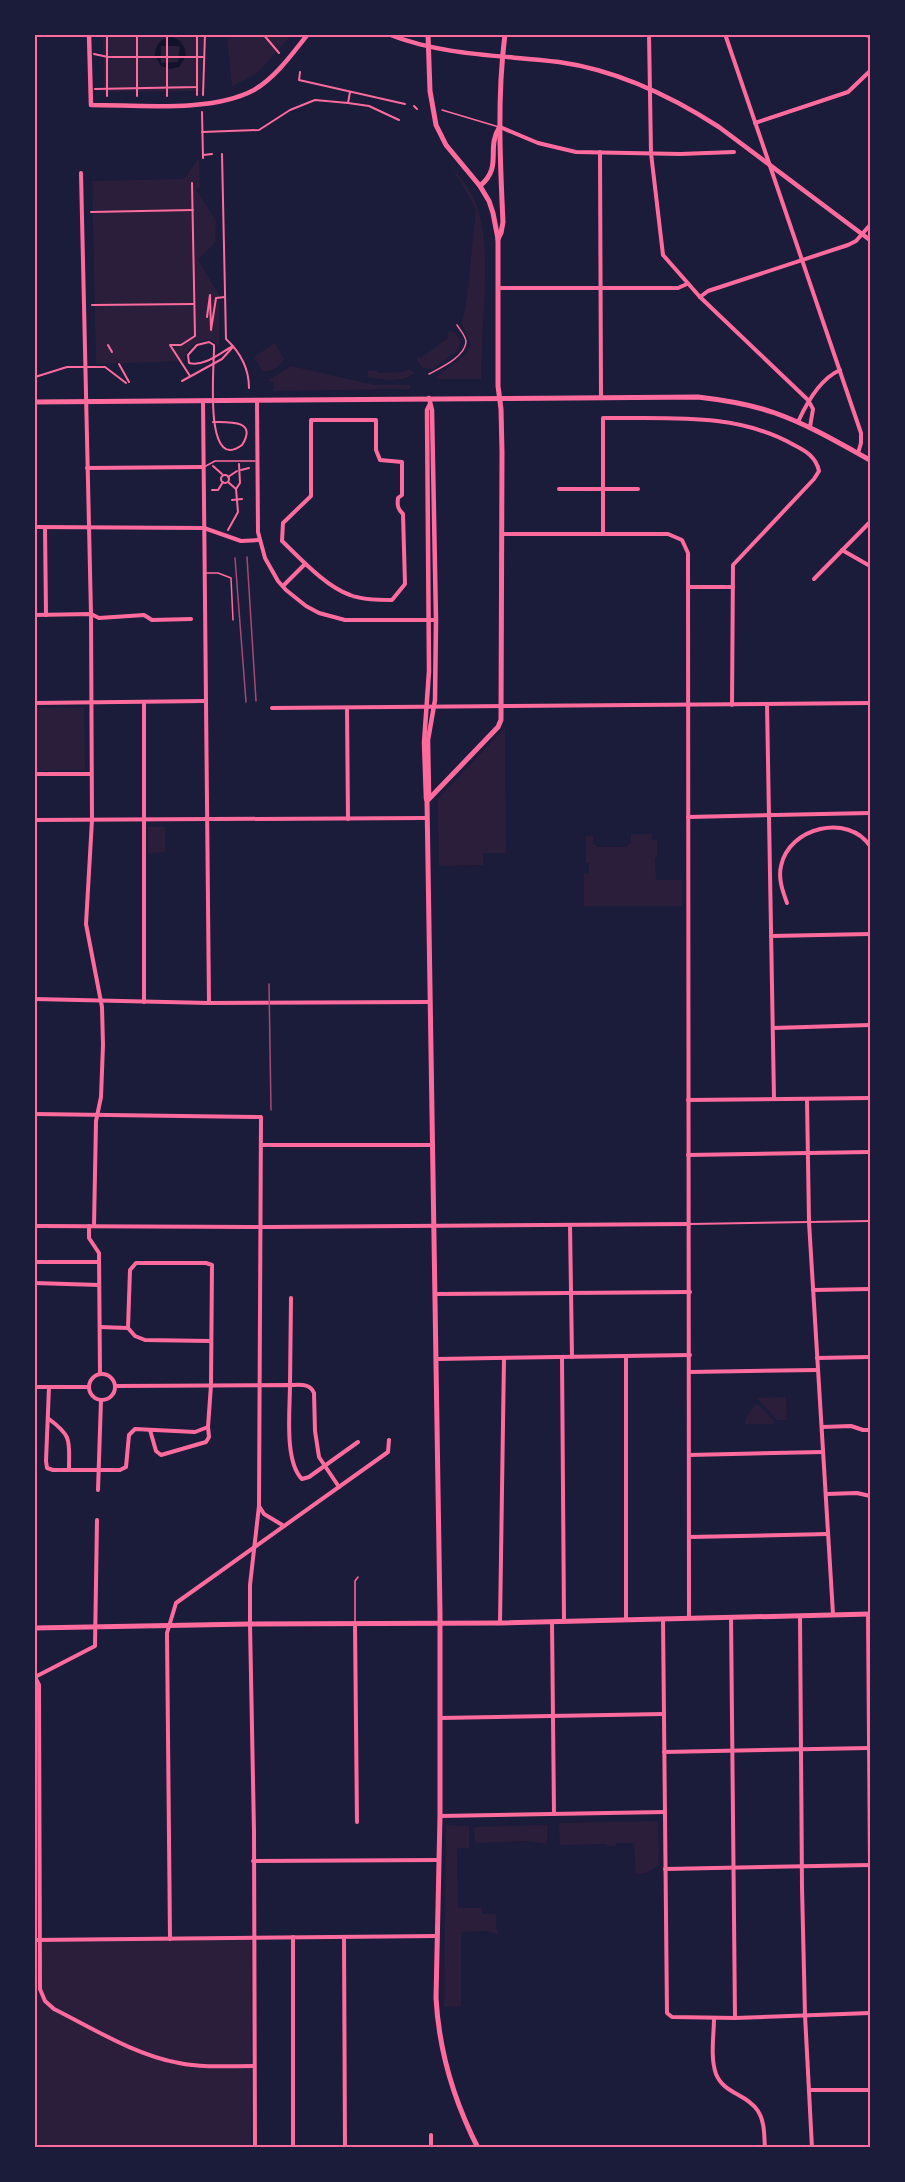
<svg xmlns="http://www.w3.org/2000/svg" width="905" height="2182" font-family="'Nunito Sans',sans-serif">
<rect width="100%" height="100%" fill="#1b1b3a"/>
<g fill="#2a1e3b">
<polygon points="103,35 203,35 201,91 104,92"/>
<polygon points="227,35 292,35 257,73 232,87"/>
<path d="M199,158L200,187L196,189L216,221L215,242L198,260L219,295V347L212,340C198,339 185,348 185,361L96,364L92,181L184,179Z"/>
<path d="M453,170C494,207 484,269 484,318L483,320L481,379H437L436,377L466,354L471,344L462,324L467,298L476,209Z"/>
<polygon points="448,332 454,332 460,339 459,349 433,369 423,368 417,361 417,356 421,358 448,338"/>
<path d="M275,343L284,359C281,367 271,372 262,371L254,357Z"/>
<polygon points="291,366 375,385 410,385 410,389 274,391 274,382 267,381"/>
<path d="M409,369L415,373C401,383 384,380 367,377L368,371L376,370L379,373L403,372Z"/>
<polygon points="84,707 85,770 35,771 35,708"/>
<polygon points="505,728 506,853 483,853 483,865 439,866 438,799"/>
<polygon points="148,827 165,827 165,852 148,853"/>
<polygon points="631,834 652,834 652,840 657,840 657,857 655,858 656,880 682,880 682,906 584,906 584,874 589,874 589,863 586,863 586,836 593,836 593,844 596,845 597,847 627,847 628,844 631,844"/>
<polygon points="786,1397 787,1420 777,1420 757,1398"/>
<polygon points="755,1404 758,1405 775,1422 773,1424 745,1424 745,1420"/>
<polygon points="658,1821 659,1865 646,1873 636,1874 634,1843 616,1843 616,1846 607,1846 607,1844 560,1845 559,1823"/>
<polygon points="446,1825 469,1826 469,1848 457,1848 458,1908 482,1908 482,1914 496,1914 496,1929 498,1930 498,1934 485,1931 461,1932 461,2006 444,2007"/>
<polygon points="547,1825 547,1844 527,1841 476,1843 475,1841 474,1827"/>
<polygon points="251,1937 251,2147 35,2147 34,1941"/>
</g>
<path fill="#12122b" fill-rule="evenodd" d="M171,37C181,39 185,46 186,56L179,67L170,69L161,66L155,56C155,45 160,39 171,37ZM161,46H177L180,47L178,62L161,63Z"/>
<g fill="none" stroke-linecap="round" stroke-linejoin="round">
<g stroke="#ff6b9d" stroke-width="1.5">
<polyline points="442,110 499,127"/>
<path d="M429,374C440,368 465,357 466,342C466,336 460,330 457,325"/>
<polyline points="204,467 215,461 255,461"/>
<polyline points="205,573 218,573 231,578 233,620"/>
<polyline points="355,1623 355,1581 358,1577"/>
</g>
<g stroke="#ff6b9d" stroke-width="2">
<polyline points="107,34 107,96"/>
<polyline points="137,34 137,96"/>
<polyline points="167,34 167,96"/>
<polyline points="263,34 279,53"/>
<polyline points="94,54 108,57 204,57"/>
<polyline points="300,72 299,80 405,104"/>
<polyline points="197,87 197,95"/>
<polyline points="95,89 197,87 197,34"/>
<polyline points="203,95 205,34"/>
<polyline points="348,103 369,106 399,120"/>
<polyline points="414,106 417,109"/>
<polyline points="202,112 203,158"/>
<polyline points="202,132 259,130 290,110 315,100 348,103 350,92"/>
<path d="M222,154L226,339C240,352 249,369 249,388"/>
<polyline points="203,155 212,154"/>
<polyline points="91,212 193,210"/>
<polyline points="92,305 194,304"/>
<polyline points="207,317 210,295 211,330 216,298 225,297"/>
<polyline points="108,345 112,352"/>
<polyline points="119,364 129,382"/>
<polyline points="190,376 170,345 181,345 195,336 192,183"/>
<polyline points="182,381 222,359 232,348"/>
<polyline points="35,387 35,377 67,367 105,367 126,383"/>
<path d="M213,422C229,422 258,420 242,445C202,475 215,360 214,345L209,342L197,345L188,355L189,363C204,367 220,353 233,346"/>
<polyline points="213,466 222,474"/>
<polyline points="241,470 249,468"/>
<circle cx="225" cy="479" r="4"/>
<polyline points="228,477 237,471"/>
<polyline points="228,482 236,489"/>
<polyline points="212,490 218,490 223,482"/>
<polyline points="232,500 242,499"/>
<polyline points="228,530 238,512 236,489 240,483 239,464"/>
<polyline points="690,1224 870,1221"/>
</g>
<g stroke="#ff6b9d" stroke-width="4">
<polyline points="649,34 651,153 663,255 700,297 808,400 813,409 810,427"/>
<polyline points="725,34 861,433 861,443 858,453"/>
<polyline points="755,123 848,92 870,71"/>
<polyline points="500,127 538,143 576,152 680,154 734,152"/>
<polyline points="600,152 601,396"/>
<polyline points="81,173 91,614 92,820 86,924 102,1007 103,1045 101,1097 96,1121 94,1226"/>
<polyline points="498,288 678,288 687,284"/>
<polyline points="700,297 708,291 848,245 856,241 870,225"/>
<polyline points="257,400 258,532 265,558 278,581 286,590 306,606 319,613 345,620 436,620"/>
<polyline points="203,401 209,1003"/>
<path d="M311,420H376V450L380,460L402,462V495L398,498C397,506 398,509 403,514L405,584L392,600C379,600 362,600 350,595C325,586 301,559 282,541L283,523L311,496Z"/>
<path d="M798,422C807,402 820,379 840,370"/>
<polyline points="87,468 203,467"/>
<polyline points="559,489 638,489"/>
<polyline points="34,527 204,528 241,541 259,540"/>
<polyline points="45,527 46,615"/>
<polyline points="502,534 668,534 682,540 688,553 689,1617"/>
<path d="M603,534V418C666,419 737,412 794,445C806,451 816,457 819,471L814,479L733,565L732,705"/>
<polyline points="842,550 870,566"/>
<polyline points="814,579 870,522"/>
<polyline points="283,586 305,564"/>
<polyline points="688,587 733,587"/>
<polyline points="34,615 91,614 99,618 144,615 152,620 191,619"/>
<polyline points="34,703 206,701"/>
<polyline points="767,704 774,1099"/>
<polyline points="272,708 870,703"/>
<polyline points="347,708 348,819"/>
<polyline points="34,774 91,774"/>
<polyline points="688,817 870,813"/>
<polyline points="34,820 427,818"/>
<path d="M787,903C783,892 778,879 781,866C789,827 848,813 870,846"/>
<polyline points="771,936 870,934"/>
<polyline points="34,999 209,1003 430,1002"/>
<polyline points="144,1002 144,702"/>
<polyline points="773,1028 870,1025"/>
<polyline points="807,1099 809,1222 833,1614"/>
<polyline points="688,1100 870,1098"/>
<polyline points="34,1114 261,1117 259,1506 250,1585 250,1624 254,1832 255,2148"/>
<polyline points="262,1145 433,1145"/>
<polyline points="688,1155 870,1152"/>
<polyline points="570,1225 572,1357"/>
<polyline points="34,1226 267,1227 689,1224"/>
<polyline points="89,1226 89,1238 99,1253 100,1374"/>
<polyline points="34,1262 99,1262"/>
<polyline points="34,1283 99,1285"/>
<polyline points="813,1290 870,1289"/>
<polyline points="435,1294 690,1292"/>
<path d="M291,1298L290,1385C300,1385 310,1383 314,1393L315,1431L319,1457L339,1487"/>
<polyline points="100,1327 128,1328 135,1336 145,1340 210,1341"/>
<polyline points="562,1357 564,1620"/>
<polyline points="817,1358 870,1357"/>
<polyline points="436,1359 690,1355"/>
<polyline points="689,1372 818,1370"/>
<circle cx="102" cy="1387" r="13"/>
<path d="M115,1386L290,1385C290,1409 284,1461 302,1479L309,1477L358,1442"/>
<polyline points="34,1387 89,1387"/>
<polyline points="49,1387 46,1461 47,1468 53,1470 120,1470 126,1467 129,1435 135,1429 195,1432 208,1427 211,1385 212,1265 206,1263 136,1263 130,1270 128,1328"/>
<path d="M49,1419C73,1437 69,1441 69,1470"/>
<polyline points="822,1427 851,1426 863,1430 870,1430"/>
<polyline points="150,1430 156,1451 161,1455 206,1442 209,1437 208,1427"/>
<polyline points="689,1455 823,1452"/>
<polyline points="98,1490 101,1400"/>
<polyline points="826,1494 857,1493 870,1496"/>
<polyline points="259,1506 264,1514 284,1526"/>
<polyline points="689,1537 828,1534"/>
<polyline points="868,1614 870,1863"/>
<polyline points="800,1616 802,1887 805,2015 812,2148"/>
<polyline points="731,1617 735,2018"/>
<polyline points="626,1618 626,1356"/>
<polyline points="663,1619 667,2013 672,2017 735,2018 870,2013"/>
<polyline points="552,1622 554,1814"/>
<polyline points="500,1623 504,1358"/>
<polyline points="355,1624 357,1822"/>
<path d="M35,1677L39,1685L40,1989L45,2001L54,2009C94,2029 135,2055 179,2063C203,2068 229,2066 254,2066"/>
<polyline points="35,1677 95,1646 97,1520"/>
<polyline points="440,1718 664,1714"/>
<polyline points="664,1752 869,1748"/>
<polyline points="440,1816 665,1812"/>
<polyline points="253,1861 438,1860"/>
<polyline points="665,1869 870,1865"/>
<polyline points="293,1937 293,2148"/>
<polyline points="344,1937 345,2148"/>
<polyline points="170,1939 167,1633 176,1603 388,1452 389,1440"/>
<polyline points="34,1940 437,1936"/>
<path d="M714,2018C714,2035 710,2057 716,2074C724,2094 747,2094 758,2111C765,2122 764,2135 765,2148"/>
<polyline points="810,2090 870,2090"/>
<polyline points="431,2135 431,2148"/>
</g>
<g stroke="#ff6b9d" stroke-width="4.5">
<path d="M89,34L91,105C139,105 211,113 254,90C276,77 292,54 308,34"/>
<path d="M388,34C443,56 501,55 559,62C616,70 671,96 719,127L870,240"/>
<polyline points="426,799 424,743 429,671 427,410 430,404"/>
<polyline points="427,801 429,792 428,740 435,700 436,620 432,410 429,398"/>
</g>
<g stroke="#ff6b9d" stroke-width="5">
<path d="M428,34L430,91L436,125L446,145L480,186L489,201L493,213L498,239V386L501,409L502,452L501,720L498,727L427,801L440,1613V1816L436,1998C439,2052 453,2099 478,2148"/>
<path d="M480,186C503,167 486,149 499,128"/>
<path d="M498,239L501,233L503,222C500,160 497,97 505,34"/>
<polyline points="34,1628 250,1624 500,1623 870,1614"/>
</g>
<path stroke="#ff6b9d" stroke-width="5" d="M34,402L698,397C724,400 750,404 775,413C809,425 839,443 870,460"/>
<g stroke="#a44b75" stroke-width="1.5">
<polyline points="860,34 870,38"/>
<polyline points="247,557 256,701"/>
<polyline points="235,558 246,702"/>
<polyline points="269,984 271,1110"/>
</g>
</g>
<rect width="905" height="2182" fill="none" stroke="#1b1b3a" stroke-width="72"/>
<rect x="36" y="36" width="833" height="2110" fill="none" stroke="#ff6b9d" stroke-width="2"/>
</svg>
